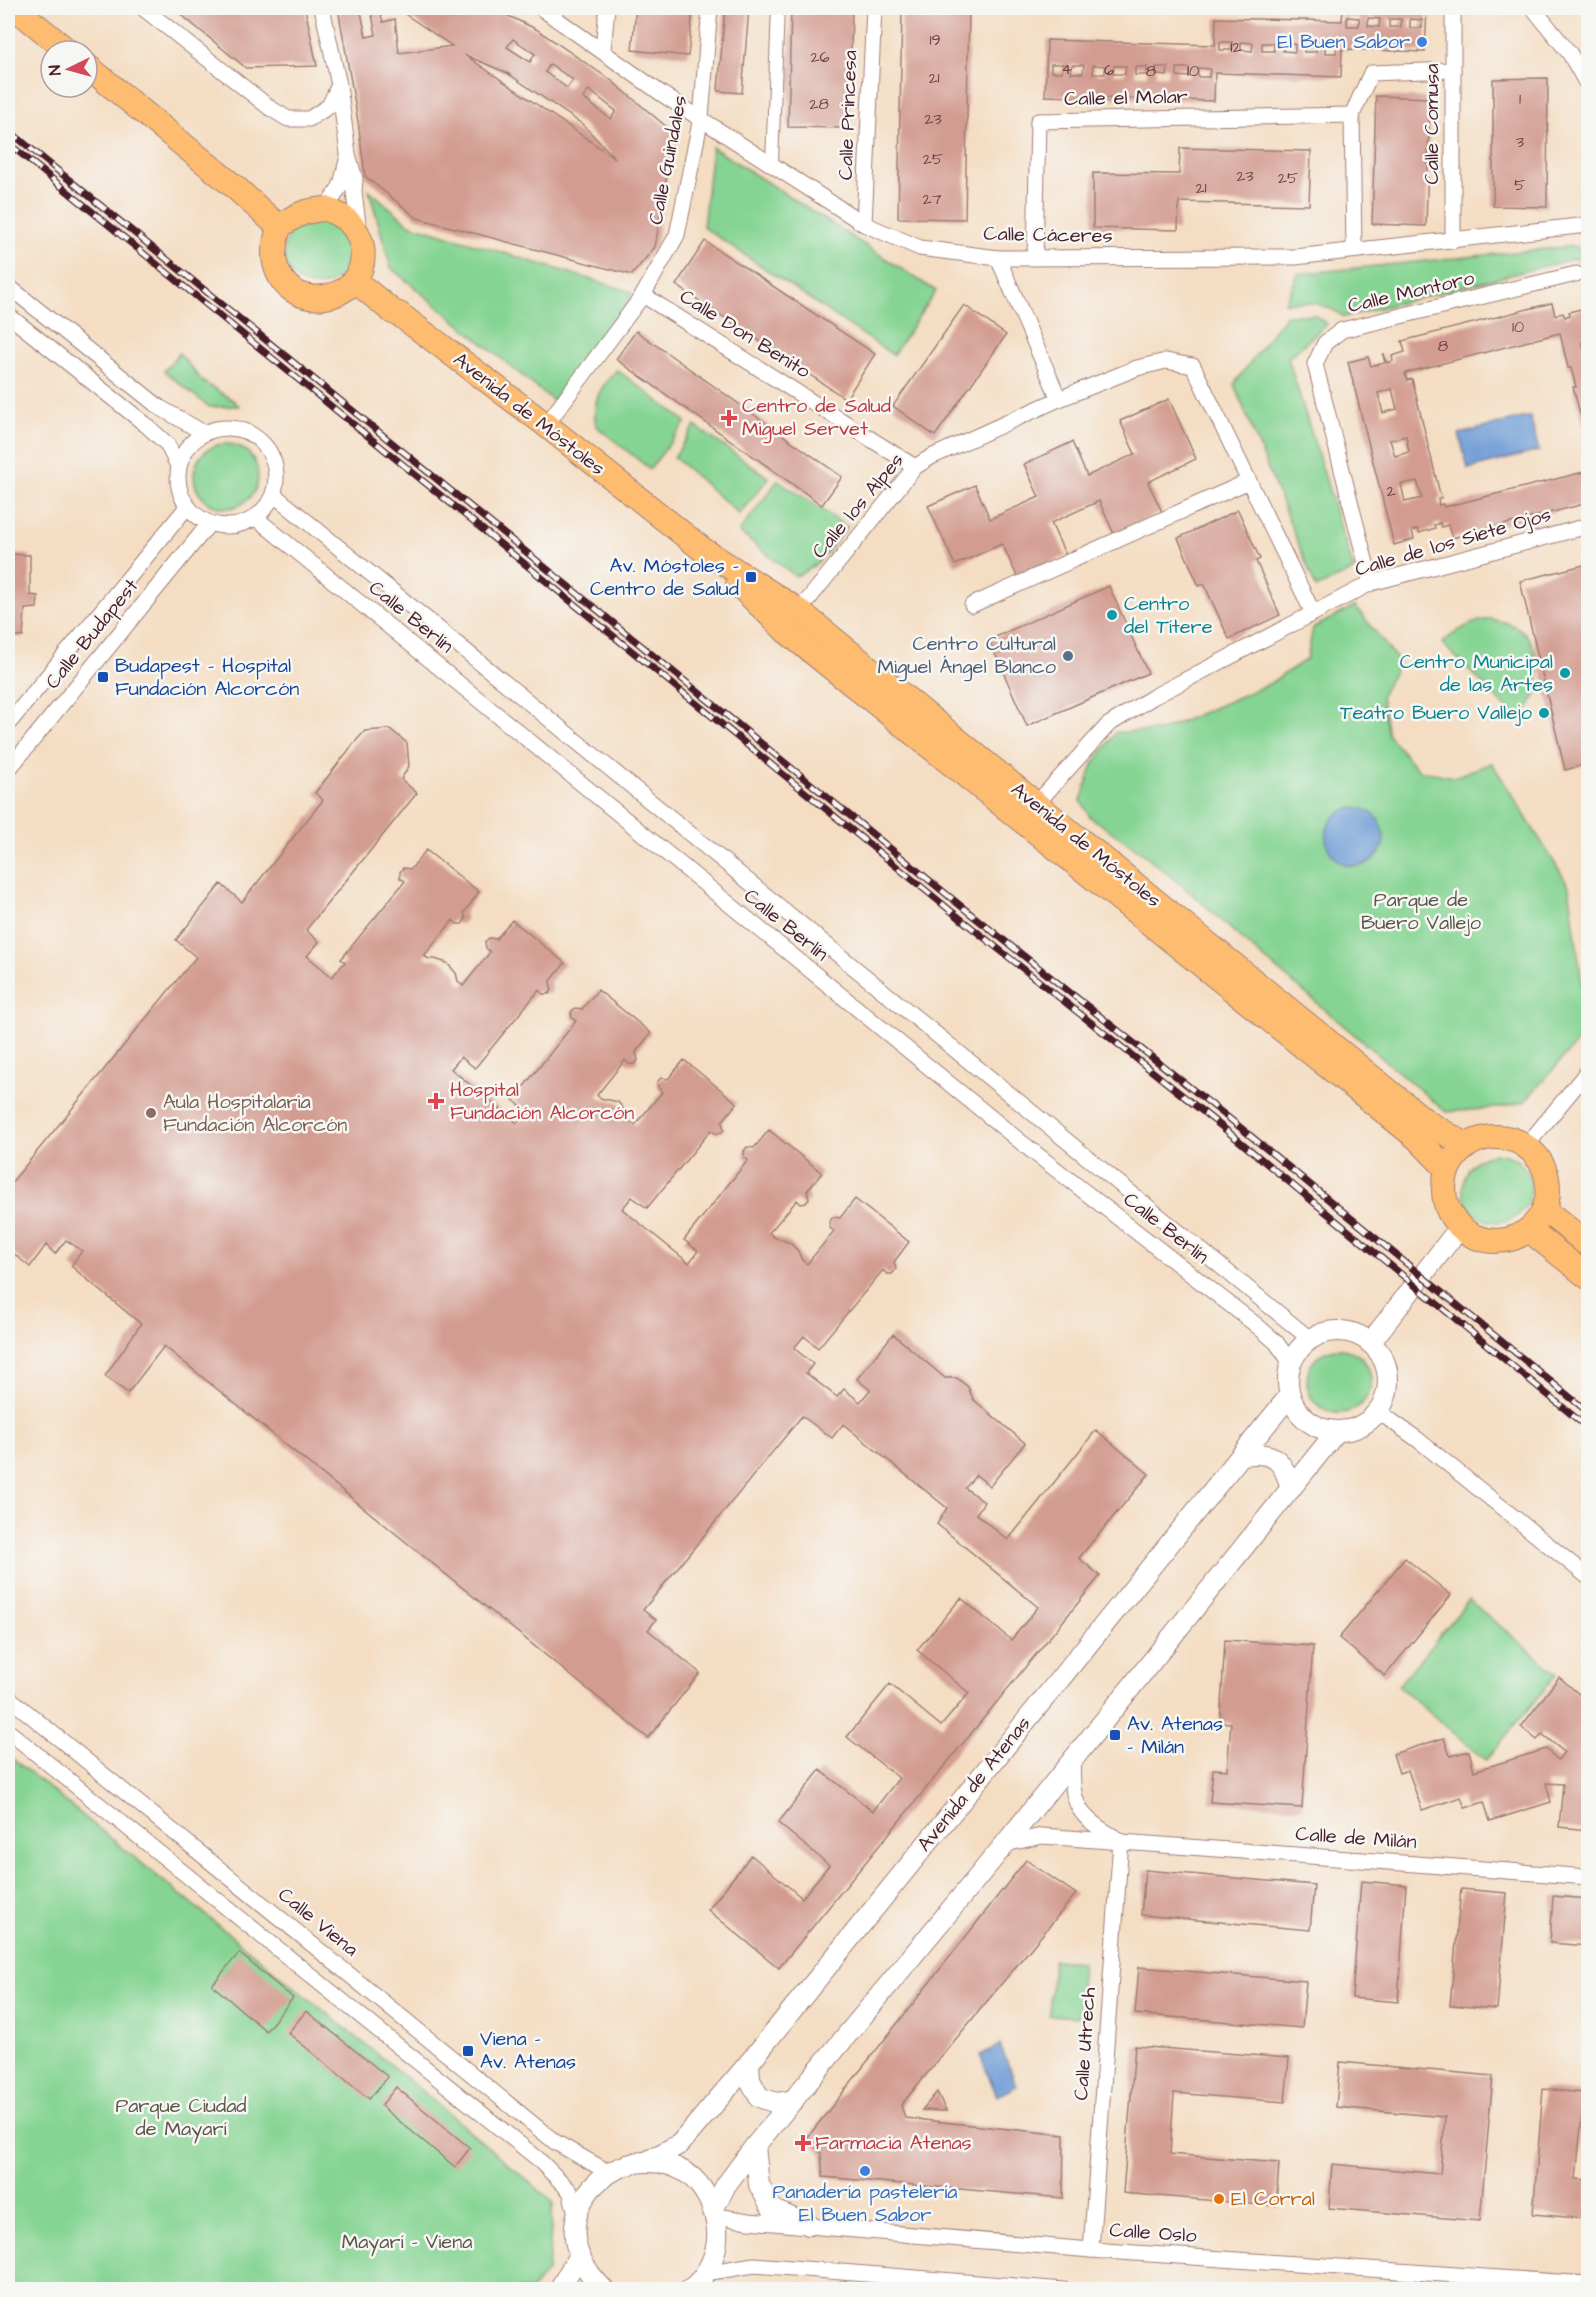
<svg xmlns="http://www.w3.org/2000/svg" width="1596" height="2297" font-family="'Architects Daughter',sans-serif">
<rect width="100%" height="100%" fill="#f6f6f2"/>
<filter id="ink" filterUnits="userSpaceOnUse"><feTurbulence type="fractalNoise" baseFrequency=".0167" numOctaves="2"/><feDisplacementMap in="SourceGraphic" scale="12" xChannelSelector="R" yChannelSelector="G"/><feConvolveMatrix kernelMatrix="1 2 1 2 8 2 1 2 1" color-interpolation-filters="sRGB"/></filter>
<filter id="wash" filterUnits="userSpaceOnUse"><feTurbulence type="fractalNoise" baseFrequency=".008" numOctaves="4" result="noise"/><feDisplacementMap in="SourceGraphic" scale="24" xChannelSelector="R" yChannelSelector="G"/><feGaussianBlur stdDeviation="1.35" result="paint"/><feColorMatrix in="noise" values="0 0 0 0 0 0 0 0 0 0 0 0 0 0 0 0 0 1.4 0 .05"/><feComposite in="paint" operator="in"/></filter>
<g filter="url(#wash)">
<rect width="100%" height="100%" fill="#f4ddc2"/>
<g fill="#85d493" stroke="#687a5f" stroke-width="1.5">
<polygon points="712,147 936,291 893,355 703,227"/>
<polygon points="369,190 409,224 632,292 627,304 553,401 391,268"/>
<circle cx="317" cy="253" r="33"/>
<path d="M1574,246L1588,253V276L1577,258L1344,317C1325,303 1308,300 1285,303L1298,274Z"/>
<polygon points="1286,315 1314,315 1327,324 1288,358 1354,570 1316,588 1234,384"/>
<polygon points="179,353 203,382 233,400 239,406 209,407 164,371"/>
<path d="M617,370L686,422L650,469L596,426C591,402 600,387 617,370Z"/>
<polygon points="695,426 769,478 739,514 674,457"/>
<circle cx="226" cy="476" r="32"/>
<path d="M778,480L847,527C833,544 818,570 795,576L739,532Z"/>
<polygon points="1355,606 1399,662 1381,696 1388,735 1418,770 1454,777 1492,763 1569,886 1588,1030 1524,1102 1495,1108 1446,1112 1247,944 1197,898 1144,854 1090,817 1081,801 1093,764 1116,732 1160,731 1269,684 1307,659 1313,628"/>
<path d="M1491,619C1500,621 1509,622 1518,628C1536,639 1541,668 1537,688C1535,700 1527,711 1519,720L1442,643C1458,630 1471,621 1491,619Z"/>
<circle cx="1497" cy="1188" r="34"/>
<circle cx="1339" cy="1381" r="32"/>
<polygon points="1469,1600 1557,1674 1486,1760 1398,1686"/>
<polygon points="8,1755 393,2067 553,2202 548,2270 532,2289 8,2289"/>
<polygon points="1053,1960 1082,1962 1078,2017 1049,2015"/>
</g>
<g fill="#6d9bd5" stroke="#5c5d80" stroke-width="1.5">
<polygon points="1530,416 1539,451 1468,469 1459,434"/>
<circle cx="1355" cy="837" r="29"/>
<polygon points="1000,2045 1017,2086 997,2096 980,2055"/>
</g>
<g id="blocks">
<g fill="#d39c91" fill-rule="evenodd">
<polygon points="173,8 305,8 317,66 246,68"/>
<path d="M338,8H379L383,22L395,19L399,53L452,46L396,8H492L536,29L612,81L674,133L655,247L632,275L417,218L365,176L358,121ZM371,10L376,35L366,37L361,12ZM513,39L535,54L530,62L507,47ZM465,55L507,73L582,124L616,159ZM550,64L573,80L567,88L545,72ZM589,90L616,111L611,119L583,98Z"/>
<polygon points="636,8 693,9 688,56 632,50"/>
<polygon points="725,8 749,8 742,93 718,91"/>
<polygon points="791,8 852,8 849,128 788,127"/>
<polygon points="902,8 969,8 965,219 898,218"/>
<path d="M1343,8H1427L1425,52L1342,49L1341,77L1215,73L1214,101L1045,96L1047,40L1215,45L1216,18L1342,21ZM1347,17L1359,18V26H1347ZM1368,18L1380,19L1379,27L1368,26ZM1389,19H1401V27H1389ZM1410,19L1422,20V28H1410ZM1220,42H1232V50H1220ZM1241,42L1253,43L1252,51L1241,50ZM1262,43H1274V51H1262ZM1283,44H1295V52L1283,51ZM1305,44H1316V52H1304ZM1325,44L1337,45L1336,53H1325ZM1051,64H1063L1062,72H1051ZM1072,65H1084L1083,73H1071ZM1093,65L1105,66V74H1093ZM1114,66H1126L1125,74H1113ZM1135,67H1147V75H1135ZM1156,67H1168L1167,76L1156,75ZM1177,68H1189V77L1177,76ZM1198,68L1210,69L1209,77H1198Z"/>
<polygon points="1548,78 1547,207 1493,206 1493,79"/>
<polygon points="1376,96 1430,98 1426,226 1372,224"/>
<polygon points="1180,148 1311,151 1309,205 1179,202 1178,230 1093,228 1093,173 1179,174"/>
<polygon points="705,241 875,354 846,399 676,285"/>
<path d="M1552,303L1555,315L1563,313L1565,317L1570,315L1569,312L1585,308L1586,311H1588V340L1582,342L1586,360H1588V444L1573,387H1576L1571,368H1568L1560,333L1405,373L1407,380L1412,379L1441,498L1438,499L1439,505L1443,504L1444,507L1588,471V503L1452,538L1448,525L1441,527L1440,523L1434,525L1435,528L1419,533L1418,529L1412,531L1414,539L1394,545L1348,362L1368,357L1371,366L1385,363L1383,355L1384,354L1387,363L1393,361L1392,356L1405,352L1402,341ZM1392,389L1397,409L1383,413L1378,393ZM1406,436L1409,452L1395,456L1390,440ZM1417,481L1422,498L1405,502L1401,484Z"/>
<polygon points="964,305 1006,335 935,436 893,406"/>
<polygon points="636,331 842,477 822,505 616,359"/>
<polygon points="1169,399 1196,459 1148,482 1162,512 1114,534 1099,501 1051,523 1066,556 1018,578 1002,544 955,565 928,506 975,485 990,519 1039,497 1024,464 1072,442 1087,476 1135,454 1120,421"/>
<polygon points="1238,510 1260,559 1256,561 1280,615 1229,639 1204,584 1199,586 1178,538"/>
<polygon points="8,554 30,555 30,595 38,596 37,608 25,609 23,637 8,636"/>
<polygon points="1588,564 1588,785 1583,765 1565,770 1520,581"/>
<polygon points="1109,586 1148,673 1027,726 989,640"/>
<polygon points="390,729 407,743 409,766 401,779 417,793 306,930 319,942 307,956 332,977 345,962 341,959 405,881 400,878 400,872 403,868 411,869 426,850 479,892 464,913 466,919 462,924 457,924 453,920 424,956 429,959 435,959 447,963 456,973 458,981 463,986 490,952 486,948 485,942 489,938 496,939 512,920 565,963 550,982 552,990 549,994 543,994 539,990 475,1068 461,1057 451,1069 517,1123 527,1111 513,1100 576,1021 572,1018 571,1012 575,1008 582,1009 598,990 651,1033 636,1052 638,1060 635,1064 629,1064 625,1060 597,1095 600,1098 618,1102 627,1113 630,1122 635,1125 662,1092 658,1087 657,1082 661,1078 668,1079 684,1060 737,1103 722,1122 724,1130 720,1133 716,1134 711,1130 647,1208 632,1197 622,1209 689,1263 698,1251 684,1240 748,1160 744,1158 744,1151 747,1147 754,1148 769,1130 822,1173 807,1191 809,1199 806,1203 801,1204 797,1200 769,1233 774,1237 790,1243 798,1251 802,1260 807,1264 834,1231 830,1228 829,1222 833,1217 840,1218 855,1199 909,1242 894,1262 896,1269 892,1274 887,1274 883,1270 818,1348 804,1336 794,1348 813,1364 806,1373 837,1397 844,1389 860,1402 870,1390 857,1379 893,1334 945,1378 957,1378 968,1387 973,1399 1025,1443 990,1486 976,1475 965,1488 984,1502 976,1514 1008,1540 1096,1430 1149,1474 1079,1558 1100,1576 779,1968 708,1910 751,1855 802,1898 829,1865 778,1823 820,1770 873,1811 899,1778 847,1737 890,1684 941,1726 969,1693 917,1650 961,1598 1011,1640 1038,1607 937,1524 947,1508 843,1424 832,1438 802,1416 643,1610 656,1620 648,1630 700,1673 648,1738 164,1346 128,1393 105,1376 141,1324 71,1266 82,1251 66,1240 55,1254 46,1245 30,1267 8,1249 8,1187 196,957 176,940 221,884 242,902 323,800 315,793 355,742 365,731"/>
<polygon points="1405,1558 1451,1595 1385,1676 1339,1638"/>
<polygon points="1225,1640 1313,1646 1302,1808 1210,1802 1213,1769 1227,1770 1231,1723 1220,1722"/>
<polygon points="1559,1677 1588,1702 1588,1830 1559,1827 1563,1784 1546,1783 1551,1802 1490,1821 1484,1802 1465,1808 1461,1797 1422,1810 1408,1770 1399,1773 1393,1754 1444,1738 1450,1756 1469,1751 1474,1771 1546,1749 1558,1760 1564,1752 1542,1734 1537,1740 1521,1727"/>
<polygon points="1026,1860 1076,1894 901,2105 905,2118 1064,2135 1063,2198 823,2177 821,2153 807,2138"/>
<polygon points="1145,1870 1314,1885 1310,1930 1141,1915"/>
<polygon points="1361,1881 1406,1885 1398,2002 1352,1998"/>
<polygon points="1461,1889 1507,1893 1497,2009 1450,2005"/>
<polygon points="1553,1896 1588,1899 1588,1946 1550,1943"/>
<polygon points="239,1953 293,1998 266,2031 212,1985"/>
<polygon points="1139,1967 1306,1981 1302,2028 1135,2014"/>
<polygon points="306,2011 388,2077 369,2099 288,2033"/>
<polygon points="1135,2046 1289,2058 1285,2102 1174,2093 1170,2154 1279,2163 1276,2206 1123,2193"/>
<polygon points="1340,2062 1493,2076 1480,2221 1329,2208 1332,2164 1440,2174 1445,2117 1336,2107"/>
<polygon points="396,2087 470,2148 455,2167 381,2106"/>
<polygon points="1543,2089 1584,2093 1576,2179 1588,2180 1588,2219 1533,2214"/>
<polygon points="937,2092 946,2111 922,2110"/>
</g>
</g>
</g>
<g filter="url(#ink)">
<use href="#blocks" fill-opacity="0" stroke="#9f7e76" stroke-width="1.5"/>
<g fill="none" stroke-linecap="round" stroke-linejoin="round">
<g stroke="#9f7e76" stroke-width="14">
<polyline id="pedestrian" points="772,163 778,8"/>
</g>
<g stroke="#9f7e76" stroke-width="17">
<g id="minor">
<polyline points="143,8 270,108 288,119 309,119 329,106 339,85"/>
<polyline points="322,8 339,85 348,154 355,179 354,192 359,232"/>
<polyline points="541,8 662,94 864,224 920,248 998,258 1295,257 1588,225"/>
<polyline points="1533,8 1570,54 1588,86"/>
<polyline points="603,50 607,8"/>
<polyline points="326,209 341,185 347,160"/>
<polyline points="864,224 874,8"/>
<polyline points="1453,241 1453,8"/>
<polyline points="1354,249 1352,115 1371,73 1453,70"/>
<polyline points="1035,257 1038,121 1352,115"/>
<polyline points="998,258 1059,399"/>
<polyline points="8,286 159,407 204,433"/>
<polyline points="643,295 915,467"/>
<polyline points="8,315 145,424 167,444 178,466"/>
<polyline points="546,425 643,295 677,235 701,118 710,8"/>
<circle cx="227" cy="477" r="49"/>
<polyline points="273,494 1310,1339"/>
<polyline points="256,518 1022,1143 1255,1324 1276,1342 1291,1363"/>
<polyline points="1371,583 1315,364 1325,343 1342,330 1576,274"/>
<polyline points="972,605 1249,481"/>
<polyline points="799,611 915,467 931,457 1059,399 1137,368 1166,361 1193,366 1313,613"/>
<polyline points="8,724 187,507"/>
<polyline points="8,770 209,524"/>
<polyline points="1036,804 1108,725 1153,697 1371,583 1588,526"/>
<polyline points="1526,1146 1588,1071"/>
<polyline points="1379,1412 1417,1439 1588,1577"/>
<polyline points="8,1697 555,2142 608,2172"/>
<polyline points="8,1731 538,2159 570,2191 577,2217"/>
<path d="M1073,1759C1070,1803 1077,1817 1116,1838"/>
<polyline points="1005,1844 1042,1836 1588,1877"/>
<polyline points="716,2216 749,2221 1091,2250 1588,2284"/>
<polyline points="1091,2250 1121,1841"/>
<polyline points="705,2273 754,2265 1064,2290"/>
</g>
</g>
<g stroke="#9f7e76" stroke-width="22">
<g id="tertiary">
<circle cx="1338" cy="1381" r="50"/>
<polyline points="1370,1343 1460,1227"/>
<path d="M1243,1455C1274,1451 1283,1459 1291,1489"/>
<polyline points="749,2063 750,2080 759,2097 776,2103 794,2100"/>
<polyline points="755,2146 759,2185 773,2210 809,2225"/>
<polyline points="648,2161 680,2144 749,2063 1290,1395"/>
<polyline points="714,2208 726,2185 755,2146 1005,1844 1337,1431"/>
<polyline points="559,2290 579,2255"/>
<path d="M604,2290C594,2279 586,2270 580,2257C558,2205 608,2154 660,2163C672,2165 684,2170 693,2178C708,2193 715,2209 717,2230C719,2252 707,2278 689,2290"/>
</g>
</g>
<g stroke="#9f7e76" stroke-width="26">
<g id="primary">
<polyline points="15,8 68,51"/>
<polyline points="87,66 236,188 279,227"/>
<path d="M326,209C345,216 358,226 362,247C371,302 288,319 275,263C272,251 276,238 279,227C295,215 306,210 326,209Z"/>
<polyline points="354,280 393,312 399,314 546,425 702,549 799,611 1428,1123 1466,1145"/>
<polyline points="738,584 786,631 1417,1138 1447,1169"/>
<circle cx="1496" cy="1189" r="52"/>
<polyline points="1544,1209 1588,1245"/>
<polyline points="1529,1230 1588,1277"/>
</g>
</g>
<use href="#pedestrian" stroke="#fff" stroke-width="12"/>
<use href="#minor" stroke="#fff" stroke-width="15"/>
<use href="#tertiary" stroke="#fff" stroke-width="20"/>
<use href="#primary" stroke="#fdbc6f" stroke-width="24"/>
<g stroke="#4a1f2b" stroke-width="7">
<g id="rail">
<polyline points="8,130 972,915 1230,1119 1588,1412"/>
<polyline points="8,143 967,924 1226,1130 1588,1428"/>
</g>
</g>
<use href="#rail" stroke="#f6f6f2" stroke-width="4.5" stroke-dasharray="14" stroke-linecap="butt"/>
</g>
</g>
<g fill="#3f7fe0" stroke="#f6f6f2" stroke-width="2">
<circle cx="1422" cy="42" r="6"/>
<circle cx="865" cy="2171" r="6"/>
</g>
<g fill="#e0444e" stroke="#f6f6f2" stroke-width="2">
<path d="M726 409h6v6h6v6h-6v6h-6v-6h-6v-6h6z"/>
<path d="M433 1092h6v6h6v6h-6v6h-6v-6h-6v-6h6z"/>
<path d="M800 2134h6v6h6v6h-6v6h-6v-6h-6v-6h6z"/>
</g>
<g fill="#1a4fb4" stroke="#f6f6f2" stroke-width="2">
<rect x="745" y="571" width="12" height="12" rx="3"/>
<rect x="97" y="671" width="12" height="12" rx="3"/>
<rect x="1109" y="1729" width="12" height="12" rx="3"/>
<rect x="462" y="2045" width="12" height="12" rx="3"/>
</g>
<g fill="#0f9aa8" stroke="#f6f6f2" stroke-width="2">
<circle cx="1112" cy="615" r="6"/>
<circle cx="1565" cy="673" r="6"/>
<circle cx="1544" cy="713" r="6"/>
</g>
<circle fill="#5c6f8a" stroke="#f6f6f2" stroke-width="2" cx="1068" cy="656" r="6"/>
<circle fill="#8d6e63" stroke="#f6f6f2" stroke-width="2" cx="151" cy="1113" r="6"/>
<circle fill="#e8710a" stroke="#f6f6f2" stroke-width="2" cx="1219" cy="2199" r="6"/>
<g text-anchor="middle" dominant-baseline="central" stroke-width="5" stroke-linejoin="round" paint-order="stroke">
<g font-size="16" fill="#6c3e44">
<text x="935" y="40">19</text>
<text x="1236" y="47">12</text>
<text x="820" y="57">26</text>
<text x="1067" y="69">4</text>
<text x="1109" y="70">6</text>
<text x="1151" y="71">8</text>
<text x="1193" y="71">10</text>
<text x="934" y="78">21</text>
<text x="1520" y="99">1</text>
<text x="819" y="104">28</text>
<text x="933" y="119">23</text>
<text x="1520" y="142">3</text>
<text x="933" y="159">25</text>
<text x="1245" y="176">23</text>
<text x="1288" y="178">25</text>
<text x="1520" y="185">5</text>
<text x="1201" y="188">21</text>
<text x="932" y="199">27</text>
<text x="1518" y="327">10</text>
<text x="1443" y="346">8</text>
<text x="1391" y="491">2</text>
</g>
<g font-size="20" fill="#366cbe" stroke="#f6f6f2" text-anchor="end">
<text x="1410" y="42">El Buen Sabor</text>
<text x="865" y="2192" text-anchor="middle">Panadería pastelería<tspan x="865" dy="23">El Buen Sabor</tspan></text>
</g>
<g font-size="20" fill="#4a1f2b" stroke="#f6f6f2">
<text transform="translate(1126 98) rotate(-1)">Calle el Molar</text>
<text transform="translate(848 115) rotate(-88)">Calle Princesa</text>
<text transform="translate(1432 124) rotate(-90)">Calle Comusa</text>
<text transform="translate(668 160) rotate(-79)">Calle Guindales</text>
<text transform="translate(1048 235) rotate(1)">Calle Cáceres</text>
<text transform="translate(1411 292) rotate(-13)">Calle Montoro</text>
<text transform="translate(745 334) rotate(32)">Calle Don Benito</text>
<text transform="translate(529 414) rotate(38)">Avenida de Móstoles</text>
<text transform="translate(858 506) rotate(-50)">Calle los Alpes</text>
<text transform="translate(1453 542) rotate(-16)">Calle de los Siete Ojos</text>
<text transform="translate(411 617) rotate(39)">Calle Berlín</text>
<text transform="translate(92 634) rotate(-51)">Calle Budapest</text>
<text transform="translate(1086 845) rotate(39)">Avenida de Móstoles</text>
<text transform="translate(786 925) rotate(39)">Calle Berlín</text>
<text transform="translate(1166 1228) rotate(38)">Calle Berlín</text>
<text transform="translate(974 1784) rotate(-51)">Avenida de Atenas</text>
<text transform="translate(1356 1838) rotate(4)">Calle de Milán</text>
<text transform="translate(318 1922) rotate(39)">Calle Viena</text>
<text transform="translate(1085 2044) rotate(-86)">Calle Utrech</text>
<text transform="translate(1153 2233) rotate(4)">Calle Oslo</text>
</g>
<g font-size="20" fill="#be3a42" stroke="#f6f6f2" text-anchor="start">
<text x="742" y="406">Centro de Salud<tspan x="742" dy="23">Miguel Servet</tspan></text>
<text x="450" y="1090">Hospital<tspan x="450" dy="23">Fundación Alcorcón</tspan></text>
<text x="815" y="2143">Farmacia Atenas</text>
</g>
<g font-size="20" fill="#164399" stroke="#f6f6f2" text-anchor="start">
<text x="739" y="566" text-anchor="end">Av. Móstoles -<tspan x="739" dy="23">Centro de Salud</tspan></text>
<text x="115" y="666">Budapest - Hospital<tspan x="115" dy="23">Fundación Alcorcón</tspan></text>
<text x="1127" y="1724">Av. Atenas<tspan x="1127" dy="23">- Milán</tspan></text>
<text x="480" y="2039">Viena -<tspan x="480" dy="23">Av. Atenas</tspan></text>
</g>
<g font-size="20" fill="#0d838f" stroke="#f6f6f2" text-anchor="end">
<text x="1124" y="604" text-anchor="start">Centro<tspan x="1124" dy="23">del Títere</tspan></text>
<text x="1553" y="662">Centro Municipal<tspan x="1553" dy="23">de las Artes</tspan></text>
<text x="1532" y="713">Teatro Buero Vallejo</text>
</g>
<g font-size="20" fill="#4e5e75" stroke="#f6f6f2" text-anchor="end">
<text x="1056" y="644">Centro Cultural<tspan x="1056" dy="23">Miguel Ángel Blanco</tspan></text>
</g>
<g font-size="20" fill="#5c554a" stroke="#f6f6f2">
<text x="1421" y="900">Parque de<tspan x="1421" dy="23">Buero Vallejo</tspan></text>
<text x="181" y="2106">Parque Ciudad<tspan x="181" dy="23">de Mayarí</tspan></text>
<text x="407" y="2242">Mayarí - Viena</text>
</g>
<g font-size="20" fill="#785e54" stroke="#f6f6f2" text-anchor="start">
<text x="163" y="1102">Aula Hospitalaria<tspan x="163" dy="23">Fundación Alcorcón</tspan></text>
</g>
<g font-size="20" fill="#c56008" stroke="#f6f6f2" text-anchor="start">
<text x="1231" y="2199">El Corral</text>
</g>
</g>
<rect width="1596" height="2297" fill="none" stroke="#f6f6f2" stroke-width="30"/>
<g transform="translate(69 69) rotate(265)"><circle r="28" fill="#f6f6f2" stroke="#b1a0a2" stroke-width="1.5"/>
<path d="M0-4.5L10 22L0 15L-10 22Z" fill="#d1495b"/>
<text y="-9" font-size="16" font-weight="bold" text-anchor="middle" fill="#4a1f2b">N</text>
</g>
</svg>
